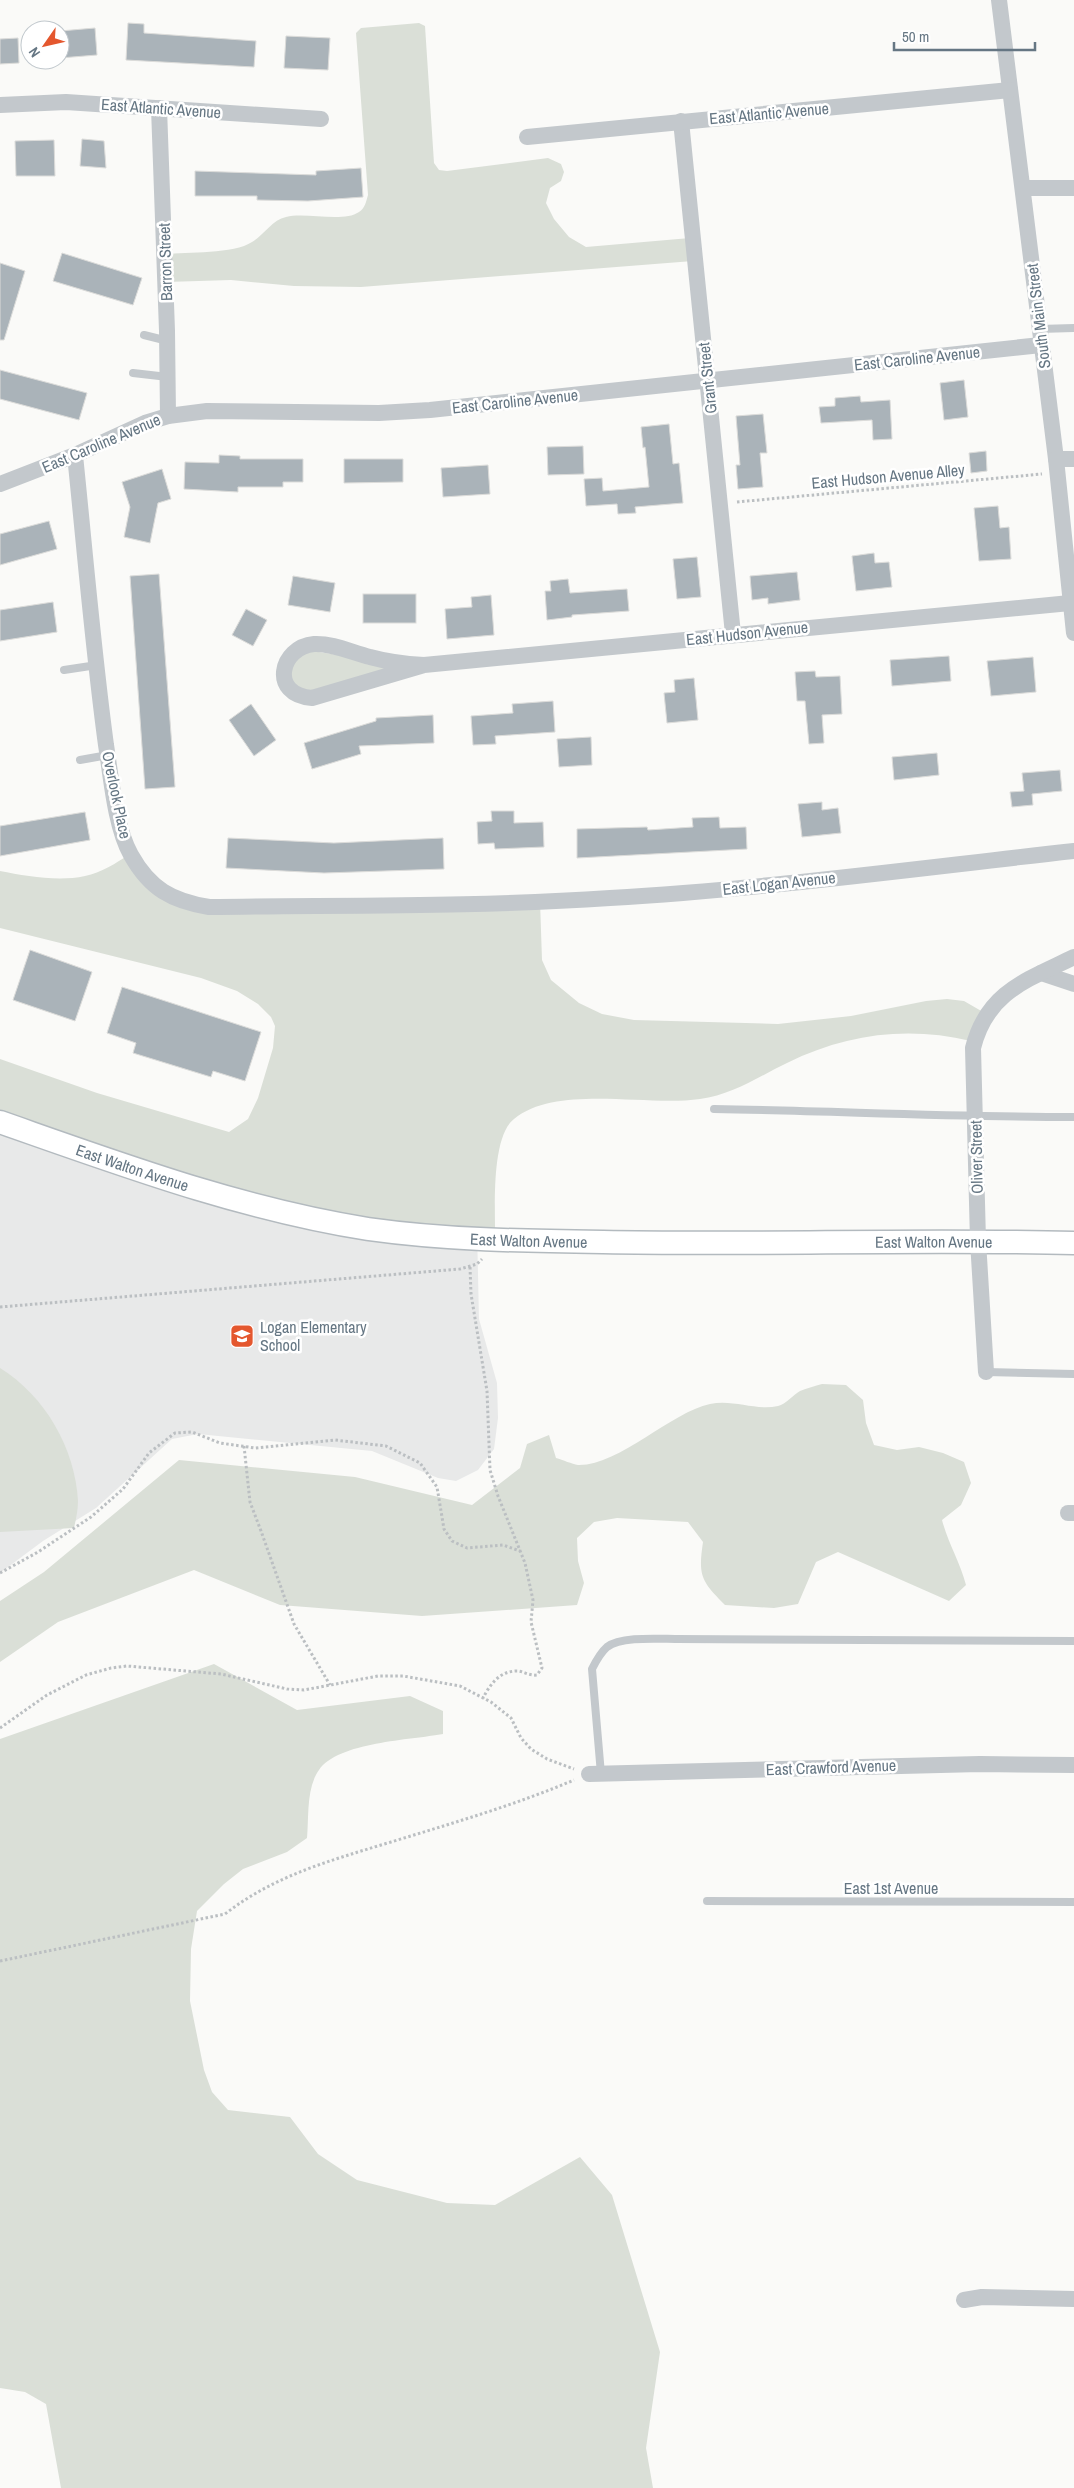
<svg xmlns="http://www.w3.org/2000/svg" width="1074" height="2488" font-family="'Archivo Narrow',sans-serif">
<rect width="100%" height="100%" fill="#fafaf8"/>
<polygon fill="#e8e9e9" points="0,1122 477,1229 479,1319 497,1383 498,1418 494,1449 478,1470 456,1481 438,1478 372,1451 198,1434 172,1439 96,1508 43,1541 0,1573"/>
<g fill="#dadfd7">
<path d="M419,23L425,26L434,163L439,170L447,171L548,158L561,164L564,172L561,181L550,188L546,203L554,219L569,237L586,247L690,238L693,261L361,287L294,286L231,280L166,282L165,254C187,252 234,254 252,242C264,235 272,220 286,217C306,212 343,223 359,212C365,208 366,202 368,195L356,33L361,28Z"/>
<polygon points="299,649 397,664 343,690 289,690 289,656"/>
<path d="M130,854L188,903L540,901L542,960L551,980L579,1003L602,1014L634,1020L778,1024L851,1016L926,1001L947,999L964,1001L983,1012L971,1041C907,1026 846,1034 787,1063C758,1077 732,1095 700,1099C647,1107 557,1084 514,1119C492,1136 495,1202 495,1229L424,1227L325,1215L0,1122V1059L97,1093L229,1132L248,1119L258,1098L273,1048L275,1026L271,1017L258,1004L237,991L201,978L0,928V871C26,876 58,882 85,876C101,873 116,863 130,854Z"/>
<path d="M0,1368C45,1396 75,1448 78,1501C78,1510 76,1519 74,1528L0,1532Z"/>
<path d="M822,1384L846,1385L863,1400L866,1423L874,1445L897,1450L919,1447L943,1453L964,1462L971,1483L961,1505L942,1520C948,1543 960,1562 966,1585L949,1601L838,1552L816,1562L798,1604L774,1608L725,1605C701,1581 698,1576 703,1542L688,1522L617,1518L594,1522L577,1538L578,1561L584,1583L577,1605L422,1616L280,1605L194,1570L58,1622L0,1662V1601L44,1572L179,1460L355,1477L472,1505L520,1468L527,1444L549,1435L556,1458C563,1460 572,1464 578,1465C619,1466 671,1412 710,1404C733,1399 756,1411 778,1406C786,1404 793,1395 800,1391C807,1388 815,1386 822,1384Z"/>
<path d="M214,1664L297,1710L410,1696L443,1711V1734C411,1740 338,1742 319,1770C306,1788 309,1818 307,1838L287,1852L243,1869L224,1884L197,1911L191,1949L190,2001L204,2070L212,2092L228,2110L290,2117L318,2154L357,2180L447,2203L495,2205L580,2157L612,2195L660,2352L646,2448L653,2488H61L46,2404L25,2392L0,2388V1739Z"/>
</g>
<g fill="#aab3b9" stroke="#dcdcda">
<polygon points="128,23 144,24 144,33 256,41 254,67 126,60"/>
<polygon points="95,28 97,55 60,58 60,31"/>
<polygon points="286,36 330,38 328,70 284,68"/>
<polygon points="18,38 19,63 0,64 0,39"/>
<polygon points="82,139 104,141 106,168 80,166"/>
<polygon points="54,140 55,176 16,176 15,141"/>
<polygon points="361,168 363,197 308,201 257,200 257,196 195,196 195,171 316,175 316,171"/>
<polygon points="62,253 142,278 133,305 53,281"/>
<polygon points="0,263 25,271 4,340 0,340"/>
<polygon points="0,370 87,393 79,420 0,399"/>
<polygon points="964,380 968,417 944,420 940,383"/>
<polygon points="860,396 861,402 890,400 892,439 873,440 872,420 821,423 819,407 835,406 835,398"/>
<polygon points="763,414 767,453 760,453 763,487 738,489 736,465 740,465 736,416"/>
<polygon points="669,424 673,464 679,463 683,503 635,507 636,513 618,514 617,504 586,506 584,479 602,478 603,491 649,487 645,447 643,448 641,427"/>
<polygon points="583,446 584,474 548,475 547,447"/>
<polygon points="986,451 987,471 971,473 969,453"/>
<polygon points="219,455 240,456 240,459 303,459 303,482 283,482 283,487 238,487 238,492 184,489 185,462 219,463"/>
<polygon points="344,459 403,459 403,482 344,483"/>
<polygon points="488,465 490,494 443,497 441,468"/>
<polygon points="162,469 171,499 158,503 150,543 124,537 130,507 122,482"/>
<polygon points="998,506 1000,528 1009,527 1011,559 979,561 974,508"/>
<polygon points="49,521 57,549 0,565 0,534"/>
<polygon points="874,553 875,563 889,562 892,587 856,591 852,556"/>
<polygon points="697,557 701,597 677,599 673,559"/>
<polygon points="797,572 800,600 768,604 768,598 752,600 750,576"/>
<polygon points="159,574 175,787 145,789 130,576"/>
<polygon points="293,576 335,583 330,612 288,605"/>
<polygon points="568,579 570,593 627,589 629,611 572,615 572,617 547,620 545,591 551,591 550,581"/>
<rect x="363" y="594" width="53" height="29"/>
<polygon points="491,595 494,635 447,639 445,609 472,607 471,597"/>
<polygon points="53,602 57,632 0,641 0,610"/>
<polygon points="246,609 267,620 253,646 232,635"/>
<polygon points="949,656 951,681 892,686 890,660"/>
<polygon points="1033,657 1036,692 991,696 987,661"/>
<polygon points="815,671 816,677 840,676 842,714 822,715 824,743 809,744 805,701 797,701 795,672"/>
<polygon points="694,678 698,720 667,723 664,693 675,692 674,680"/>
<polygon points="553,701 555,732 495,736 496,744 473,745 471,716 513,713 512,704"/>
<polygon points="251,704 276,740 254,756 229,720"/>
<polygon points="433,715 434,743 359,746 361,754 312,769 304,743 376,721 376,718"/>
<polygon points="591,737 592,765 559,767 557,739"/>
<polygon points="937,753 939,775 894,780 892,757"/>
<polygon points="1060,770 1062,791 1032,794 1033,805 1012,807 1010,792 1024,791 1022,773"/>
<polygon points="822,802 822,810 838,808 841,833 802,837 798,804"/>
<polygon points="491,811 514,811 514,823 543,822 544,847 495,849 494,843 478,844 477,822 492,821"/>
<polygon points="85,812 90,840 0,856 0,826"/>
<polygon points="719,817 720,828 746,827 747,849 577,858 577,829 647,827 648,830 693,827 692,818"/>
<polygon points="228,838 334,843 443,838 444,869 324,873 226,868"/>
<polygon points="30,950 92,972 75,1021 13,1000"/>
<polygon points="122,987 261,1032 245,1081 213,1071 211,1077 133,1053 136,1043 107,1033"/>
</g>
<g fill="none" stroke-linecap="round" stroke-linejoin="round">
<g stroke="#b3babf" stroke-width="25">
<g id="secondary">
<path id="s1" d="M0,1122C120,1164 241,1209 368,1229C446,1240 524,1241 603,1242C760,1245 917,1239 1074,1243"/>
</g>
</g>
<g stroke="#bbbfc2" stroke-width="3" stroke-dasharray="2.5 2.5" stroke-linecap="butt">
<polyline points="737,502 1042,474"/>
<path d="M470,1267L471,1294L487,1391L490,1470L498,1496L525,1563L533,1600L531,1622L542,1668L537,1675C529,1676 523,1671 517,1671C499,1671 490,1685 483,1698"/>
<polyline points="0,1307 460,1269 477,1264 482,1259"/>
<polyline points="244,1446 250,1502 261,1531 294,1624 330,1685"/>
<polyline points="0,1573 38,1552 91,1517 123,1489 149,1453 175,1433 192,1432 220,1443 255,1448 335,1440 386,1446 420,1463 437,1487 444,1529 452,1541 467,1548 503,1545 520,1551"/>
<polyline points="0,1728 47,1695 86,1675 111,1668 127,1666 221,1674 287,1689 304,1690 378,1676 403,1676 460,1686 491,1702 511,1718 521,1738 531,1749 547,1759 574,1769"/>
<path d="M0,1961L225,1914C275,1875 332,1860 391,1842C453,1823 515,1805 574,1780"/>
</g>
<g stroke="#c3c8cc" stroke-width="8">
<polyline points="1039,329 1074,328"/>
<polyline points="144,335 168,341"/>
<polyline points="133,373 168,377"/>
<polyline points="64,670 97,665"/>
<polyline points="80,760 108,755"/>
<path d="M714,1109C834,1111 954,1117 1074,1117"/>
<polyline points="986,1372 1074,1374"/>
<path d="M601,1774L592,1669C596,1661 600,1653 607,1647C621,1636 659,1639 677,1639L1074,1641"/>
<polyline points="707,1901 1074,1902"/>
</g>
<g stroke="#c3c8cc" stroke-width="16">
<polyline points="999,0 1056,459 1074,633"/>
<polyline points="0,105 66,102 321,119"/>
<polyline points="159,108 167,331 168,416"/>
<polyline points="681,121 733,634"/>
<polyline points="527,137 1010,90"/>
<polyline points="1024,188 1074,188"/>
<path d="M75,455C85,552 93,649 106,745C111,776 115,827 131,855C150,889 172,901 209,907C343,905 477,907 610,898C765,889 920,868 1074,851"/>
<polyline points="1056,459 1074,459"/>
<polyline points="0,484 75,455 145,423 168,416 207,411 379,413 430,410 1041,345"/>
<path d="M424,665L312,698C269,695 280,647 314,644C333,643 353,653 370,657C388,662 405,664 424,665L1070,603"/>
<polyline points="1041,973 1074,984"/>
<path d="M986,1372L978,1241L973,1048C987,992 1027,980 1074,957"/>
<polyline points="1068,1513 1074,1513"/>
<polyline points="589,1774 980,1764 1074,1765"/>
<polyline points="964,2300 982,2297 1074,2299"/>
</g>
<use href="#secondary" stroke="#fff" stroke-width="22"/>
</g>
<defs>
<g id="school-square" transform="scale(1.25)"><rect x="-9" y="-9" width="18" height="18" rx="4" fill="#e4572e" stroke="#fff"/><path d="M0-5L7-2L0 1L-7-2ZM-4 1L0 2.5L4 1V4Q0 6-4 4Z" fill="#fff"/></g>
</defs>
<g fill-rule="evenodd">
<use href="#school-square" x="242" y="1336"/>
</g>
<g text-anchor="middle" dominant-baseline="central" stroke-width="5" stroke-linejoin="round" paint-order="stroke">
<g font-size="16" fill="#657683" stroke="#fff">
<text transform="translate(161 108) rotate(4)">East Atlantic Avenue</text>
<text transform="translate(769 113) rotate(-5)">East Atlantic Avenue</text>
<text transform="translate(165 262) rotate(-92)">Barron Street</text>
<text transform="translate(1038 316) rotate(-97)">South Main Street</text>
<text transform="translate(917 358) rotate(-6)">East Caroline Avenue</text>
<text transform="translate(707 378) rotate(-96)">Grant Street</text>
<text transform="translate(515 401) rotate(-6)">East Caroline Avenue</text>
<text transform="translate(101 443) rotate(-23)">East Caroline Avenue</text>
<text transform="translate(888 476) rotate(-5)">East Hudson Avenue Alley</text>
<text transform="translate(747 633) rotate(-6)">East Hudson Avenue</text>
<text transform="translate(117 795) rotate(78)">Overlook Place</text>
<text transform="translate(779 883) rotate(-6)">East Logan Avenue</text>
<text transform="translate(976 1157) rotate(-91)">Oliver Street</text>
<text stroke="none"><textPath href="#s1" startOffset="140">East Walton Avenue</textPath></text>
<text stroke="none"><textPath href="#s1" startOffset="545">East Walton Avenue</textPath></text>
<text stroke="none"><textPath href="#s1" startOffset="950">East Walton Avenue</textPath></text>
<text transform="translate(831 1767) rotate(-2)">East Crawford Avenue</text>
<text x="891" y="1888">East 1st Avenue</text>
</g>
<g font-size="16" fill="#657683" stroke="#fff" text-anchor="start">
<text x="260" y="1327">Logan Elementary<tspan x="260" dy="18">School</tspan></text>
</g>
</g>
<g transform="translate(45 45) rotate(236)"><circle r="24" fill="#ffffff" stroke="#c1c8cd"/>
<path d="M0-4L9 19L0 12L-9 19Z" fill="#e4572e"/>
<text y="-8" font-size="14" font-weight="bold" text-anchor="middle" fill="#657683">N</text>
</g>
<path d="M894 42v8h141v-8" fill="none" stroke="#657683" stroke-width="2.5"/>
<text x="902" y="42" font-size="15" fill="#657683" stroke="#ffffff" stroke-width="4" paint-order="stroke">50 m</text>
</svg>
